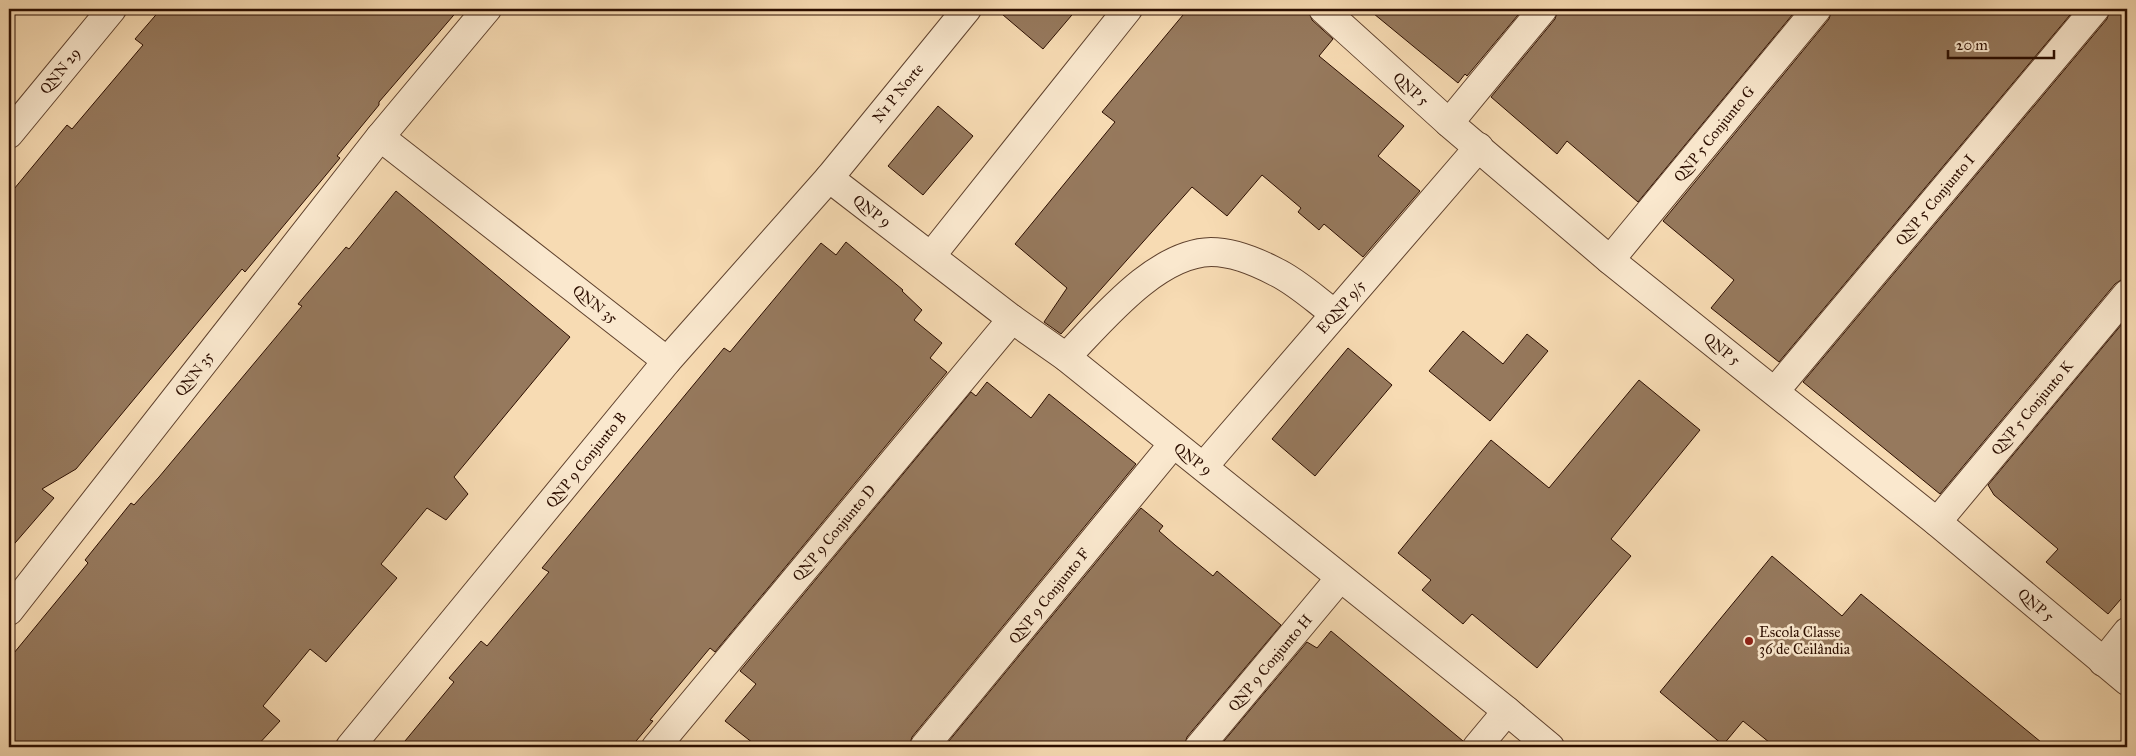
<svg xmlns="http://www.w3.org/2000/svg" width="2136" height="756" font-family="'IM FELL Great Primer',serif">
<rect width="100%" height="100%" fill="#f7dbb3"/>
<filter id="stains"><feTurbulence type="fractalNoise" baseFrequency=".004" numOctaves="4"/><feColorMatrix values="0 0 0 0 .2 0 0 0 0 .09 0 0 0 0 .02 0 0 0 .5 -.17"/></filter>
<radialGradient id="worn" r=".72"><stop offset=".6" stop-color="#630" stop-opacity="0"/><stop offset="1" stop-color="#630" stop-opacity=".3"/></radialGradient>
<g fill="#96795d" stroke="#2c0e00">
<polygon points="161,9 459,9 379,102 379,105 337,156 340,158 316,187 245,272 242,269 76,469 42,489 54,498 9,550 9,195 67,125 72,129 143,45 135,39"/>
<polygon points="996,9 1077,9 1043,49"/>
<polygon points="1188,9 1308,9 1312,20 1333,39 1319,56 1404,126 1378,156 1420,191 1363,257 1324,224 1319,230 1298,212 1301,208 1262,175 1227,216 1192,187 1061,334 1044,322 1067,288 1015,244 1115,122 1102,112"/>
<polygon points="1368,9 1523,9 1467,76 1465,74 1458,83"/>
<polygon points="1558,9 1797,9 1638,202 1567,141 1557,154 1491,97 1555,19"/>
<polygon points="1832,9 2075,9 1779,362 1711,308 1734,280 1663,221 1829,19"/>
<polygon points="2110,9 2127,9 2127,279 2121,280 2115,284 1940,494 1803,382 2107,19"/>
<polygon points="938,106 973,136 923,195 888,166"/>
<polygon points="396,191 570,337 454,477 468,494 446,520 427,508 381,564 397,578 326,662 310,649 263,706 280,721 256,747 9,747 9,659 88,563 85,560 131,503 134,505 159,477 302,306 298,304 346,247 349,249"/>
<polygon points="846,242 903,290 902,291 922,310 914,320 942,343 930,358 947,372 715,652 710,648 650,720 653,721 631,747 400,747 454,682 449,678 481,641 487,646 549,572 542,568 724,348 730,352 821,243 836,255"/>
<polygon points="2127,318 2127,592 2108,614 2046,562 2058,549 1994,495 1988,485"/>
<polygon points="1463,331 1503,364 1527,334 1548,351 1490,421 1429,371"/>
<polygon points="1348,348 1392,385 1315,476 1272,439"/>
<polygon points="1639,380 1700,430 1611,539 1631,556 1537,668 1472,614 1463,624 1422,590 1431,580 1398,553 1491,440 1549,488"/>
<polygon points="987,382 1031,418 1049,394 1136,464 912,737 909,747 758,747 725,721 756,684 740,671 971,392 976,396"/>
<polygon points="1141,508 1163,526 1159,531 1175,545 1213,576 1217,571 1281,625 1187,737 1184,747 944,747"/>
<polygon points="1772,556 1842,616 1861,594 2047,747 1775,747 1743,721 1723,745 1660,692"/>
<polygon points="1331,631 1463,741 1462,747 1219,747 1307,642 1317,648"/>
</g>
<g fill="none" stroke-linecap="round" stroke-linejoin="round">
<g stroke="#5f412d" stroke-width="30">
<g id="minor">
<polyline points="1323,9 1449,123 1610,260 1937,522 2127,681"/>
<polyline points="1449,123 1543,9"/>
<polyline points="9,134 112,9"/>
<polyline points="380,137 667,361"/>
<polyline points="829,178 1012,319 1066,357 1507,711 1550,747"/>
<polyline points="931,256 1128,9"/>
<polyline points="1610,260 1817,9"/>
<path d="M1066,357C1102,320 1156,253 1211,252C1233,252 1257,262 1276,272C1297,282 1316,300 1335,314"/>
<polyline points="1775,391 2095,9"/>
<polyline points="1204,466 1479,147"/>
<polyline points="1937,522 2127,294"/>
<polyline points="9,611 380,137 487,9"/>
<polyline points="2103,662 2127,632"/>
<polyline points="350,747 667,361 829,178 967,9"/>
<polyline points="656,747 1012,319"/>
<polyline points="924,747 1173,444"/>
<polyline points="1199,747 1340,578"/>
<polyline points="1477,747 1507,711"/>
</g>
</g>
<use href="#minor" stroke="#fae8ce" stroke-width="28"/>
</g>
<circle fill="#8f2418" stroke="#fae8ce" stroke-width="2" cx="1749" cy="641" r="5"/>
<g text-anchor="middle" dominant-baseline="central" stroke-width="5" stroke-linejoin="round" paint-order="stroke">
<g font-size="15" fill="#2c0e00" stroke="#fae8ce">
<text transform="translate(60 71) rotate(-51)">QNN 29</text>
<text transform="translate(1411 89) rotate(42)">QNP 5</text>
<text transform="translate(898 93) rotate(-51)">N1 P Norte</text>
<text transform="translate(1714 134) rotate(-51)">QNP 5 Conjunto G</text>
<text transform="translate(1935 200) rotate(-50)">QNP 5 Conjunto I</text>
<text transform="translate(872 211) rotate(37)">QNP 9</text>
<text transform="translate(595 304) rotate(38)">QNN 35</text>
<text transform="translate(1341 307) rotate(-49)">EQNP 9/5</text>
<text transform="translate(1722 349) rotate(39)">QNP 5</text>
<text transform="translate(194 374) rotate(-52)">QNN 35</text>
<text transform="translate(2032 408) rotate(-50)">QNP 5 Conjunto K</text>
<text transform="translate(1193 459) rotate(37)">QNP 9</text>
<text transform="translate(586 460) rotate(-51)">QNP 9 Conjunto B</text>
<text transform="translate(834 533) rotate(-50)">QNP 9 Conjunto D</text>
<text transform="translate(1049 596) rotate(-51)">QNP 9 Conjunto F</text>
<text transform="translate(2036 605) rotate(40)">QNP 5</text>
<text transform="translate(1270 663) rotate(-50)">QNP 9 Conjunto H</text>
</g>
<g font-size="15" fill="#2c0e00" stroke="#fae8ce" text-anchor="start">
<text x="1759" y="632">Escola Classe<tspan x="1759" dy="17">36 de Ceilândia</tspan></text>
</g>
</g>
<rect width="2136" height="756" fill="none" stroke="#f7dbb3" stroke-width="30"/>
<rect x="10" y="10" width="2116" height="736" fill="none" stroke="#2c0e00" stroke-width="2.5"/>
<rect x="15" y="15" width="2106" height="726" fill="none" stroke="#2c0e00"/>
<path d="M1948 50v8h106v-8" fill="none" stroke="#2c0e00" stroke-width="2.5"/>
<text x="1956" y="50" font-size="15" fill="#2c0e00" stroke="#fae8ce" stroke-width="4" paint-order="stroke">20 m</text>
<rect width="100%" height="100%" filter="url(#stains)"/>
<rect width="100%" height="100%" fill="url(#worn)"/>
</svg>
